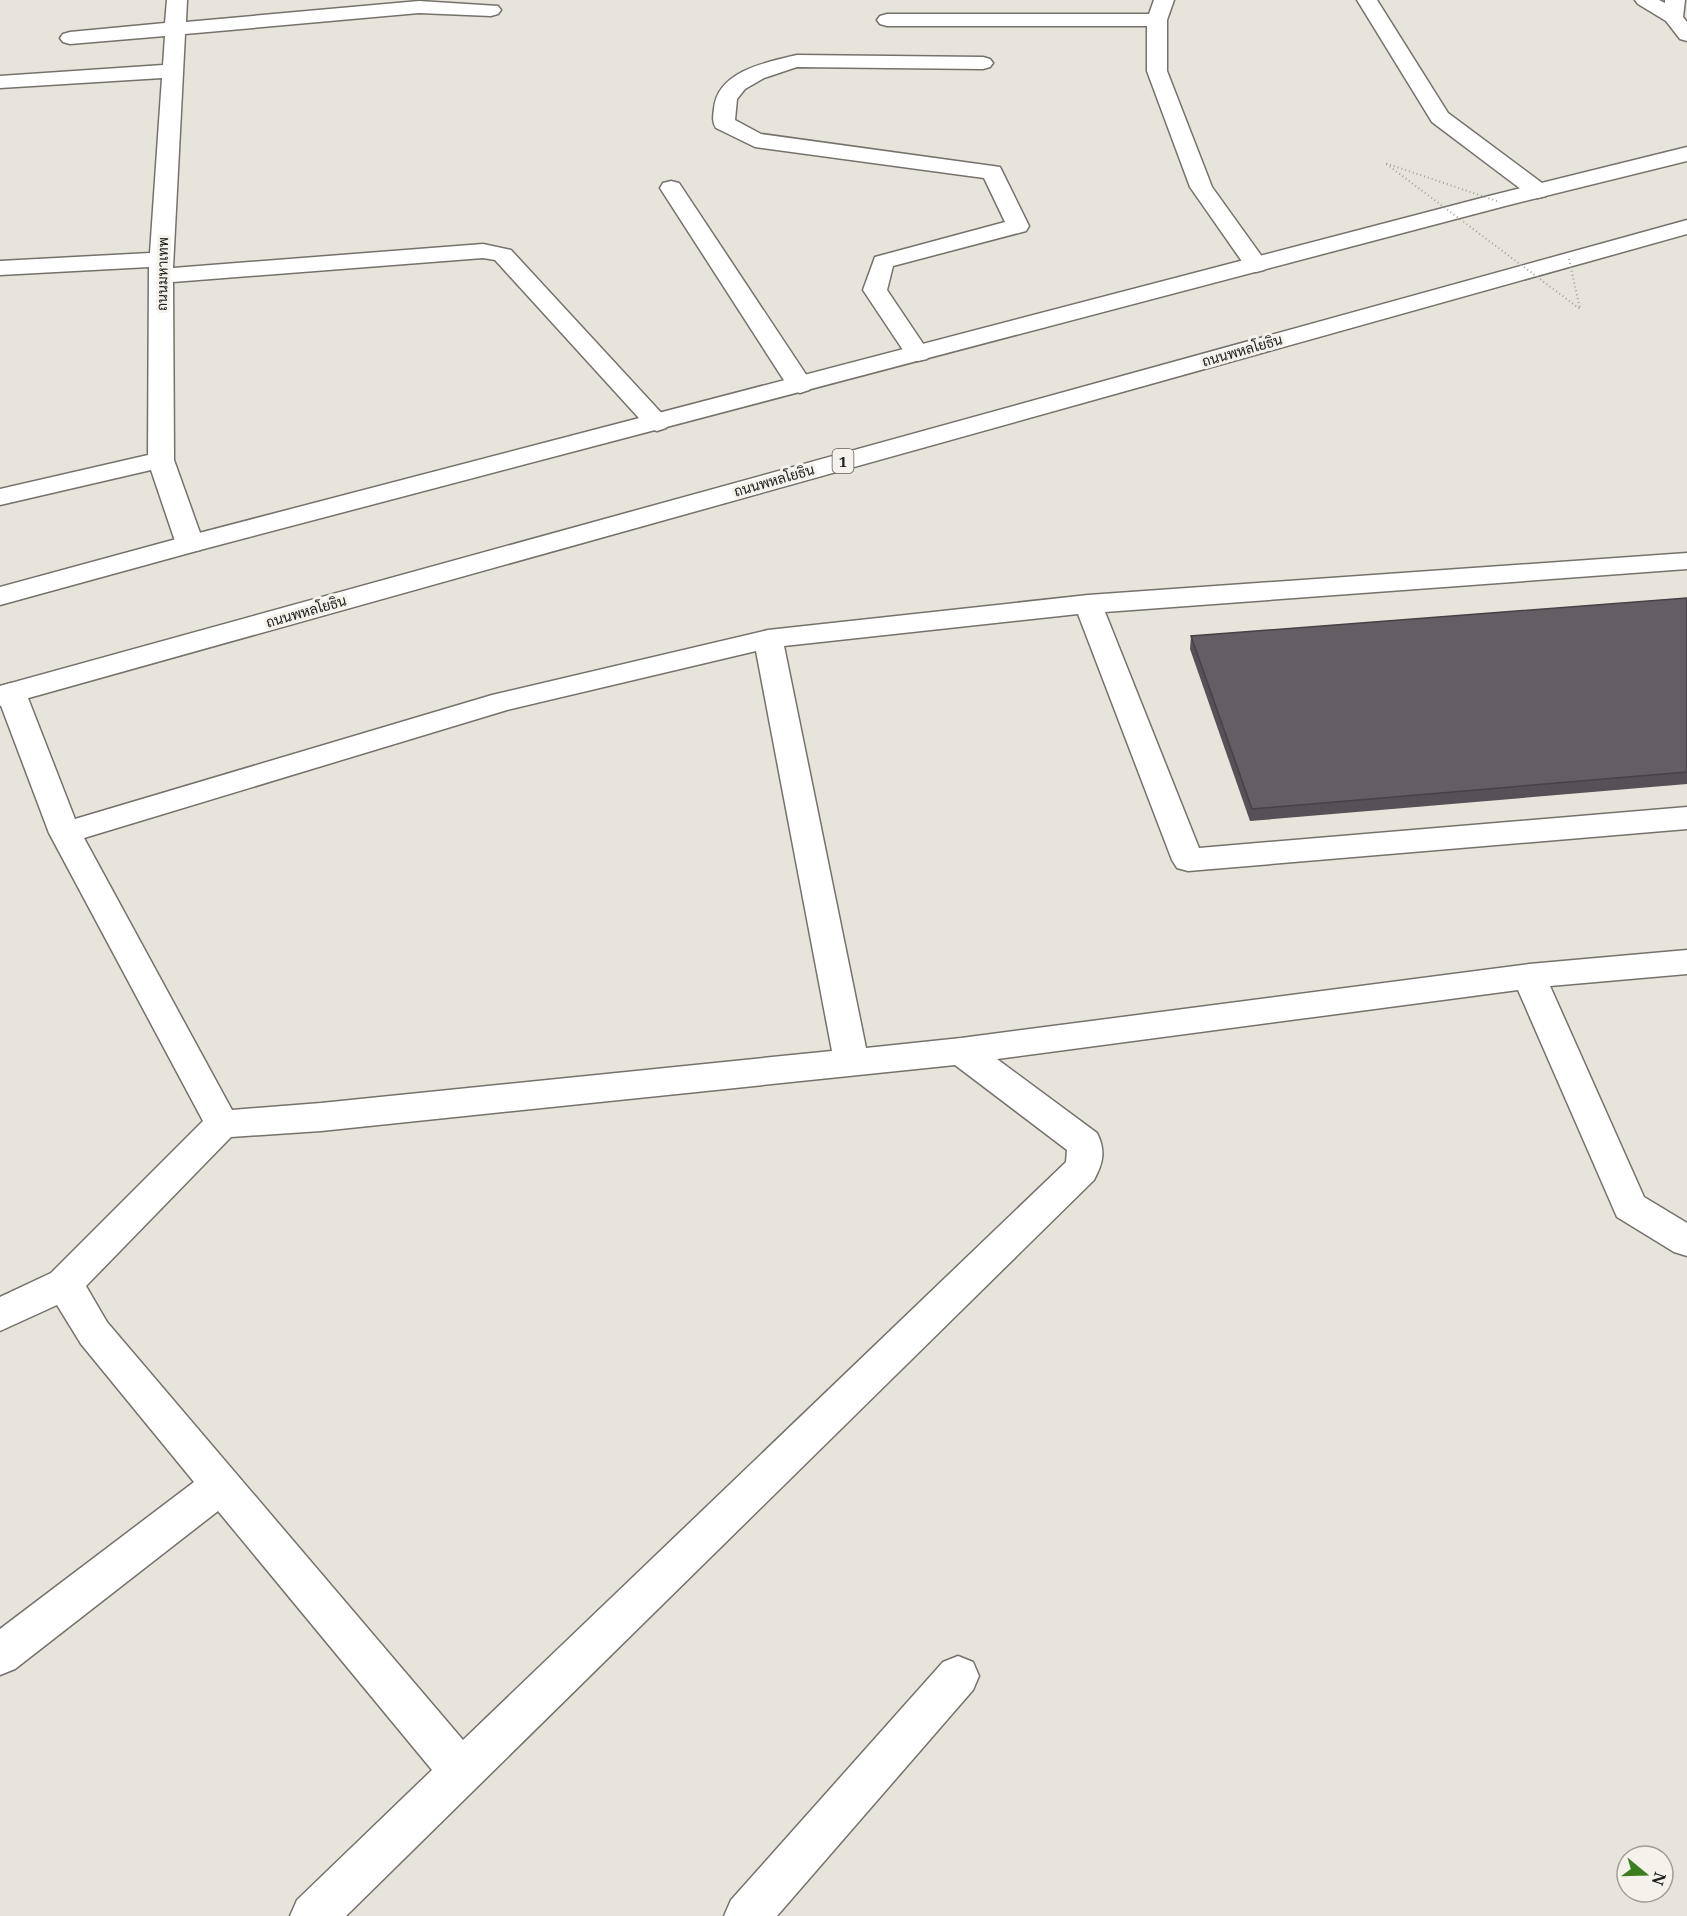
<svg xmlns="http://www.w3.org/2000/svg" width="1687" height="1916" font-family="'Noto Serif',Sarabun,serif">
<rect width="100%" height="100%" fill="#e7e4dc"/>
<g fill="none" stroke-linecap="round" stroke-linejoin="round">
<g stroke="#74726b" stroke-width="3">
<g id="minor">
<polygon points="167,0 187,0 186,22 419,1 498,6 501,10 498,14 491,16 419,13 185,34 173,268 483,244 511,250 666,418 670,423 666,428 657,431 648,428 495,260 483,258 173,282 174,460 204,544 200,550 190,552 180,550 176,544 151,470 0,505 0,489 148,455 149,267 0,275 0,261 150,253 162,78 0,88 0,76 163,65 165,36 70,44 63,42 60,38 63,34 70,32 165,23"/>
<polygon points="1154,0 1174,0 1167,20 1167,71 1212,187 1268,265 1264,270 1256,272 1248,270 1190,187 1147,71 1147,26 887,26 880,24 877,20 880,16 887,14 1149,14"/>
<polygon points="1357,0 1377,0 1448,113 1546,186 1549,191 1546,196 1538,198 1530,196 1432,122"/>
<polygon points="1635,0 1659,0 1665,3 1665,0 1685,0 1683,17 1687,22 1687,41 1680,39 1666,21 1638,4"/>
<path d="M797,55L983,57L990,59L993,63L990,67L983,69L797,67L764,78L745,89L737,99L735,120L761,134L1000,167L1029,226L1026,231L893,266L887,290L930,354L927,359L918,361L909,359L863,290L875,257L1005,222L984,178L755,147L716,128C712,122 713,116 714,109C717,71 767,62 797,55Z"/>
<polygon points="671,181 679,183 813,385 809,390 800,393 791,390 787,385 660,188 663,183"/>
<path d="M1687,553V569L1105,612L1199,848L1687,807V829L1188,871L1177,868L1172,860L1078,614L784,646L866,1048L961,1038L1529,964L1687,950V974L1550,986L1644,1197L1687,1223V1256L1674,1252L1617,1217L1518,990L997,1059L1097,1133C1106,1151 1103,1163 1094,1180L346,1916H290L297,1900L432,1770L218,1511L15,1669L0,1675V1629L194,1482L81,1344L57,1305L0,1331V1297L51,1273L203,1121L49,833L0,703L1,686L11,683L21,686L26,693L75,819L492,695L768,630L1088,595ZM756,651L832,1051L321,1103L232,1110L84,838L507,710ZM955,1065L1067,1150L1066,1162L463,1740L107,1322L86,1286L231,1137L321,1131Z"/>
<polygon points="958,1656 973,1662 979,1676 973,1690 777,1916 724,1916 731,1900 943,1662"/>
</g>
</g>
<g stroke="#74726b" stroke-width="3">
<g id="major">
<polygon points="1687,147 1687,161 1505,206 200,550 0,605 0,587 180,538 1489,196"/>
<polygon points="1687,220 1687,234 0,706 0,686"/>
</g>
</g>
<use href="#minor" fill="#fff" fill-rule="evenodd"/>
<use href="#major" fill="#fff" fill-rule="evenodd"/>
<polyline stroke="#a3a19a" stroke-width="2" stroke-dasharray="1 3" stroke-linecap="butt" points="1497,201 1385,163 1580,309 1569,259"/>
</g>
<polygon fill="#565156" points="1687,598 1687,784 1250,821 1190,649 1191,636"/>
<polygon fill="#645e64" stroke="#464246" stroke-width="1.5" points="1687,598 1687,772 1252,809 1191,636"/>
<g text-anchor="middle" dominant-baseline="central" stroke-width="6" stroke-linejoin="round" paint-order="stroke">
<g font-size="14" fill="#20201d" stroke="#f4f2ea">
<text transform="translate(162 274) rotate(-89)">ถนนมหาเทพ</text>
<text transform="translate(1242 350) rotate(-16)">ถนนพหลโยธิน</text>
<text transform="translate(774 480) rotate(-16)">ถนนพหลโยธิน</text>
<text transform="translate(306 611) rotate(-16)">ถนนพหลโยธิน</text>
</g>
<rect fill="#f4f2ea" stroke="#605f5a" stroke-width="1.5" x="832.5" y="449" width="21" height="24" rx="4.5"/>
<g font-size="15" font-weight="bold" fill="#20201d">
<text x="843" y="461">1</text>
</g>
</g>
<g transform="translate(1645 1874) rotate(109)"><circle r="28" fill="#f4f2ea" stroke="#9f9e98" stroke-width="1.5"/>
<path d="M0-4.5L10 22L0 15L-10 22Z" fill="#3a7e20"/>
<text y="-9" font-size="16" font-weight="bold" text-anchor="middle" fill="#20201d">N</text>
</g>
</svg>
